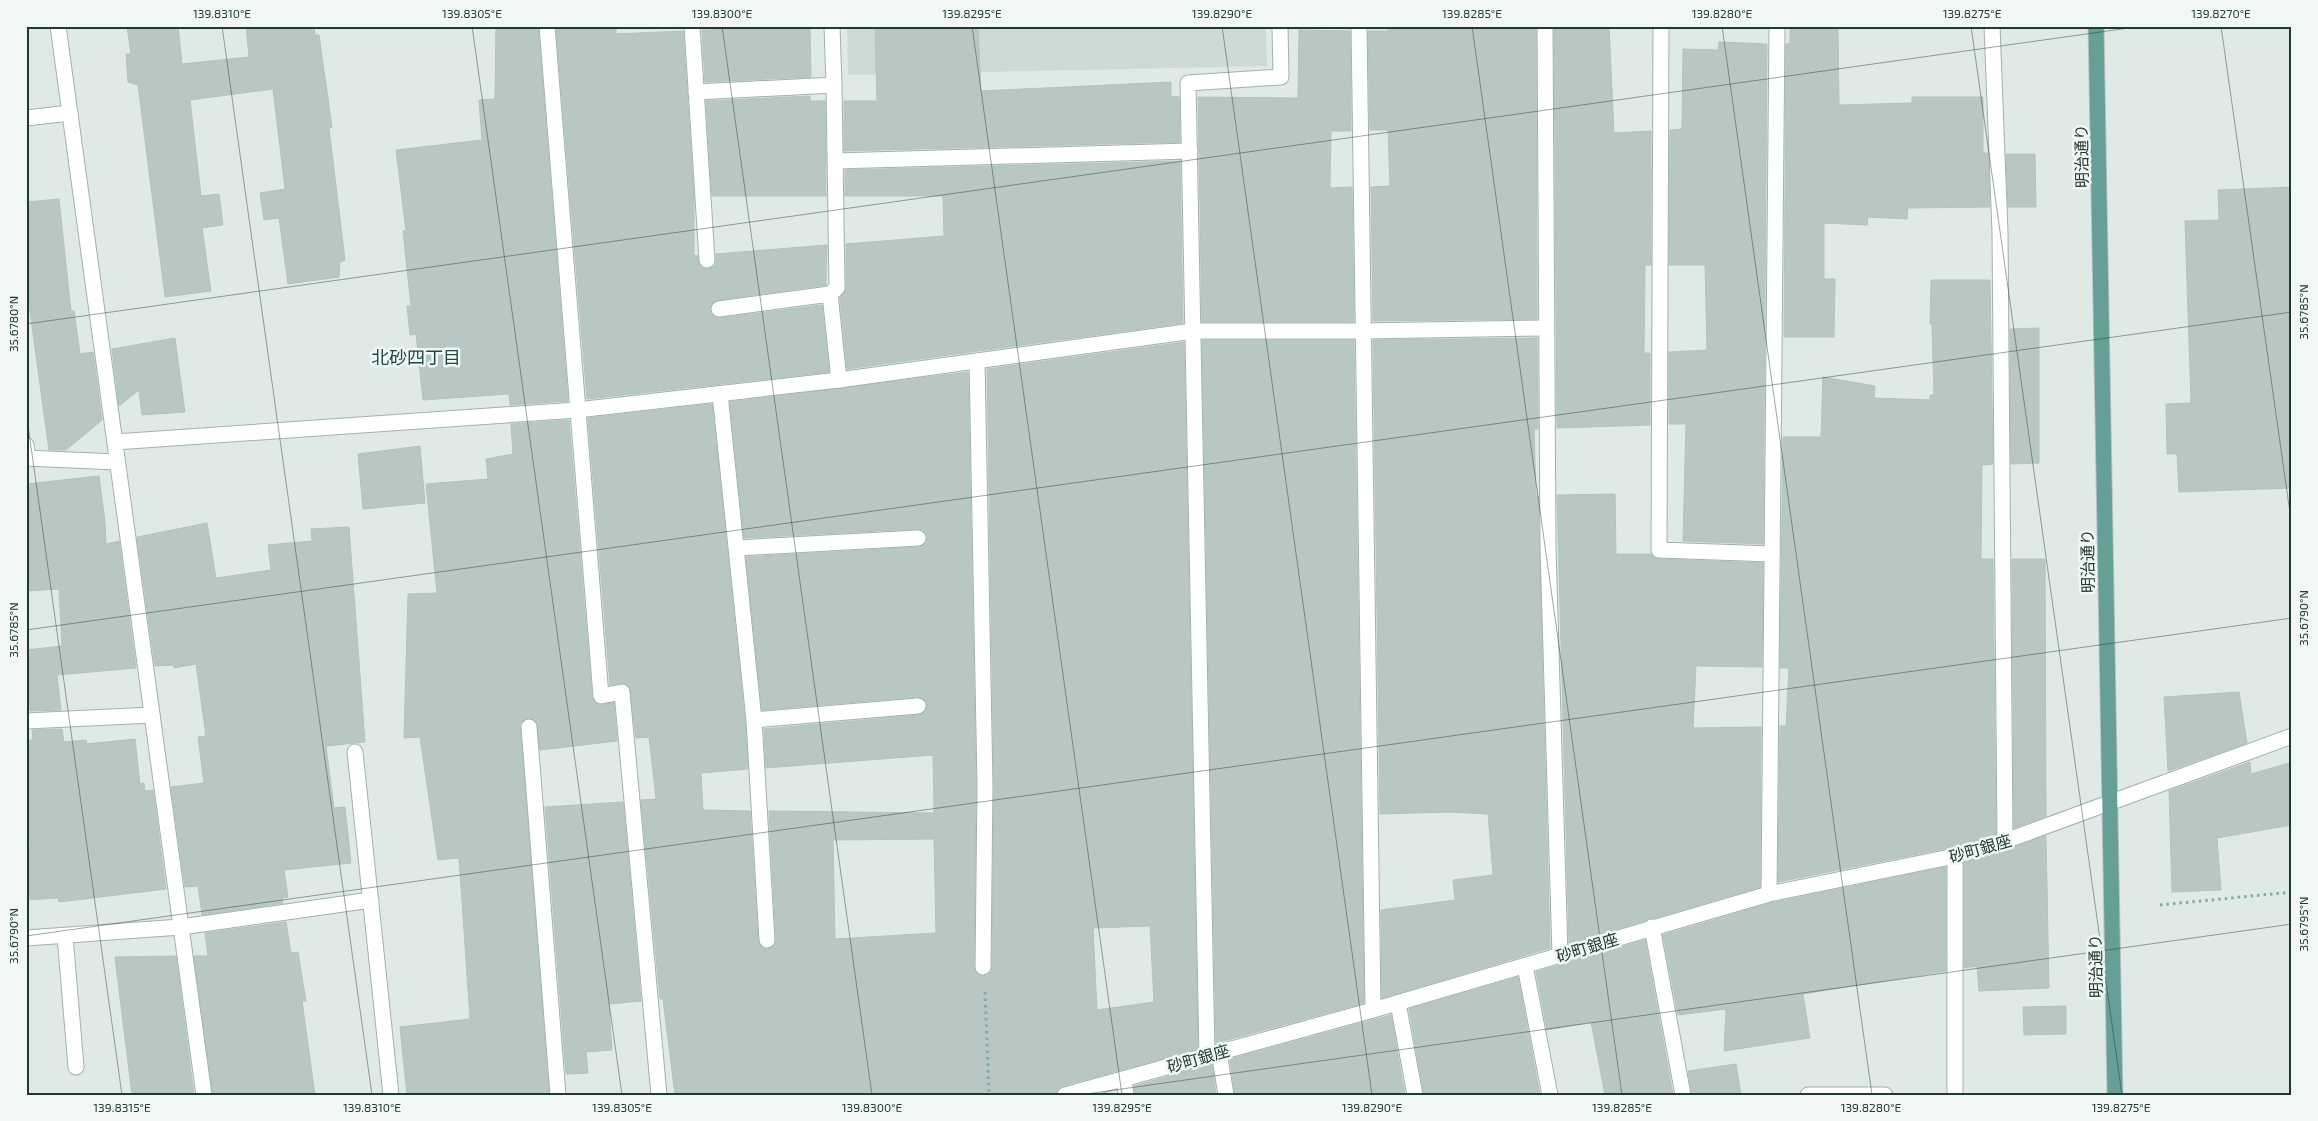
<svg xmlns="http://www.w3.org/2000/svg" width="2318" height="1121" font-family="'Exo 2','Noto Sans JP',sans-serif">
<rect width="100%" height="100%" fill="#dfeae7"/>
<polygon fill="#cedad6" points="847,26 1266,26 1267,66 848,75"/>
<g fill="#b8c7c3" stroke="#b2c3bf" fill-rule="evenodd">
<polygon points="127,26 178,26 182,64 249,57 246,26 314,26 315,35 319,35 332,127 329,128 345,260 340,262 339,277 288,284 279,218 264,220 260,193 285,189 273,89 190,100 201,196 219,194 223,225 202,228 211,291 165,297 138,85 128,82 126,54 131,54"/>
<polygon points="496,26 538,26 568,401 510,405 509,394 423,400 416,334 410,335 407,306 411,306 403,231 406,231 396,150 482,140 479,100 495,99"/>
<polygon points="556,26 616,26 616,34 683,31 694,196 694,256 697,255 700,266 707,269 713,267 716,264 716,254 827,245 826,285 718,300 711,305 711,314 720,318 822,305 829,372 587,399"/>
<polygon points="711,26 810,26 811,77 705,82 702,30 711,30"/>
<polygon points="875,26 978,26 981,91 1171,82 1171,96 1179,97 1180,142 844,151 844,101 877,101"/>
<polygon points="1388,26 1524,26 1524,29 1536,28 1537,319 1373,321 1371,187 1390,186 1388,130 1370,130 1368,31 1388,31"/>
<polygon points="1609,26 1614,133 1651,131 1651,265 1645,265 1644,353 1650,353 1650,425 1557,428 1554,27"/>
<polygon points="1790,26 1838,26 1839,105 1912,103 1912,97 1983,97 1983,153 1988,153 1990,207 1908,208 1907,219 1868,217 1867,225 1824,223 1824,279 1835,279 1834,337 1784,337 1786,44 1790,43"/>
<polygon points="1299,30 1350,31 1351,131 1331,131 1330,188 1352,187 1354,322 1202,322 1198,97 1298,98"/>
<polygon points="1719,42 1767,44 1763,544 1683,541 1686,424 1669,424 1669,352 1707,350 1705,265 1669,265 1670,130 1682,129 1683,49 1718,50"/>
<polygon points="810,96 810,101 825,101 826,196 712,196 706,101"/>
<polygon points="2006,154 2035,154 2036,207 2008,207"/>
<polygon points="1180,161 1183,323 847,369 840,298 846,288 846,244 944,236 943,196 845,196 845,170"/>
<polygon points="2292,187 2292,488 2179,492 2177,454 2167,454 2166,404 2191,403 2185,221 2219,220 2218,190"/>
<polygon points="59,199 71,311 74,311 80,354 93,352 102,420 66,450 49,450 28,297 26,297 26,202"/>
<polygon points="1931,280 1990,280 1993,464 1982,465 1981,559 1993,559 1996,834 1953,847 1778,882 1780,726 1786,726 1789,668 1780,668 1783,437 1821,437 1823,377 1875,386 1874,398 1930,400 1930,395 1934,395 1932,324 1930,324"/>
<polygon points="2039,328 2039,463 2011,464 2010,329"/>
<polygon points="175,338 185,412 142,415 139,390 119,406 112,349"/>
<polygon points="1537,338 1538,429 1534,429 1536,496 1538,496 1550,948 1382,998 1381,910 1455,900 1453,880 1493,875 1488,814 1450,812 1380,814 1373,340"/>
<polygon points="1202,340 1354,340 1364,1003 1216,1043"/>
<path d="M1184,342L1198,1049L1062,1086L1058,1089L1056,1095H675L663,999H660L641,800L656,799L649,737L636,738L629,686L621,683L610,685L588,418L712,404L745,721L748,769L701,773L703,810L750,811L758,941L762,948L768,949L775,945L776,939L769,811L934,813L933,755L766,768L764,729L919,715L926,710L927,705L922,698L917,697L762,710L746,557L919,547L926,543L927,537L923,530L917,529L744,538L730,402L968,372L976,786L974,967L978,975L983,976L991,972L992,967L994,786L987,369ZM934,839L936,933L835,939L833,840ZM1150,926L1154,1002L1097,1010L1093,928Z"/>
<polygon points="569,420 592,697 598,705 614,703 617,741 540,750 536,721 528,718 520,723 549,1095 407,1095 400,1027 470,1019 459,858 438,860 420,737 404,738 408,594 437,593 426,484 488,479 486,459 513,454 511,424"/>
<polygon points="420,446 425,503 363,509 358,454"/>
<polygon points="99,476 105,522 106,544 119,541 136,668 57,675 61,710 30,711 26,650 62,646 59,589 26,591 26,484"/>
<polygon points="1615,494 1616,554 1651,554 1659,559 1763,563 1762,667 1696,666 1693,728 1761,727 1760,887 1569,943 1557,495"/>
<polygon points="207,523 216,578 271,570 268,545 312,541 311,529 349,527 365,742 326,746 334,808 345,807 351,863 284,870 288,897 282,898 283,903 202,915 198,886 185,887 171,787 204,783 198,737 206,736 196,664 174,668 173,665 155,666 137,537"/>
<polygon points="2012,559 2045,559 2046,816 2014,828"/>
<polygon points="2239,692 2247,743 2168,771 2164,697"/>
<polygon points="62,729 64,742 86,740 87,744 135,739 140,784 144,783 145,791 153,790 166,889 59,902 58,898 26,900 26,845 30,844 26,810 26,740 33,740 32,730"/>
<polygon points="2250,762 2251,774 2292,762 2292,825 2217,838 2221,890 2172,892 2169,791"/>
<polygon points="623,802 641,1001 609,1004 612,1050 586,1052 588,1073 566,1074 545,807"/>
<polygon points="2046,836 2049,988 1979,991 1977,966 1964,968 1964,863"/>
<polygon points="1946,867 1946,971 1803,994 1810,1038 1724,1051 1726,1009 1678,1015 1663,935 1771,903"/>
<polygon points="286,922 291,953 298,952 306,1001 302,1001 315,1095 213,1095 194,956 208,956 205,933"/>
<polygon points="1645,940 1673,1095 1605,1095 1591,1022 1547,1030 1536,972"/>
<polygon points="176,956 194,1095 132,1095 115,957"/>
<polygon points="1518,977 1540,1095 1424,1095 1409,1009"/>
<polygon points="2066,1006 2066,1034 2024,1035 2023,1007"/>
<polygon points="1391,1015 1405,1095 1235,1095 1230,1059"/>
<polygon points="1212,1064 1216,1095 1135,1095 1134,1086"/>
<polygon points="1736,1064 1741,1095 1692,1095 1688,1071"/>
</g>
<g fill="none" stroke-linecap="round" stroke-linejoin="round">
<g stroke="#a2b1ae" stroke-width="17">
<g id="service">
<polyline points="547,26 601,696 622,692 659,1095"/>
<polyline points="692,26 707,260"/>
<polyline points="832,26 834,85"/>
<polyline points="1359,26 1373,1010"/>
<polyline points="1545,26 1548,548 1560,955"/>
<polyline points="1661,26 1659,550 1772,554"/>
<polyline points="696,92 834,85 837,288 830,294"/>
<polyline points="835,161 1190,151"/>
<polyline points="719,309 830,294 839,380"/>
<polyline points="977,361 985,786 983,967"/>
<polyline points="720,394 754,720 767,940"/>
<polyline points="26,445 28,458"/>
<polyline points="737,548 918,538"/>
<polyline points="754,720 918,706"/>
<polyline points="26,721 152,715"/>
<polyline points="529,727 558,1095"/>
<polyline points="355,752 391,1095"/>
<polyline points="1769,894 1777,26"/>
<polyline points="1652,927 1683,1095"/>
<polyline points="65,936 76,1067"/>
<polyline points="26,938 181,927"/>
<polyline points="1525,966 1550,1095"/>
<polyline points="1398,1003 1415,1095"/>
<polyline points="1219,1052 1226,1095"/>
<polyline points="1207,1055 1188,83 1281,77 1280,26"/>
<polyline points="1124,1079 1126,1095"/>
<polyline points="1808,1095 1885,1095"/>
</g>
</g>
<g stroke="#a2b1ae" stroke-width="17">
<g id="minor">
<polyline points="58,26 204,1095"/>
<polyline points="1992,26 2000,232 2005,841"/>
<polyline points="26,118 70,113"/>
<polyline points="115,442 577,410 839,380 1193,331 1362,331 1546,328"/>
<polyline points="26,458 117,462"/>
<polyline points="181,927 371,900"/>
<polyline points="1065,1095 1373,1010 1769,894 1955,856 2005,841 2292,736"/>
<polyline points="1955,1095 1955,856"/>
</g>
</g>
<g stroke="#bcc4c3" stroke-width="17">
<polyline id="primary" points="2096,26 2115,1095"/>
</g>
<g stroke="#81aca5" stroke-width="3" stroke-dasharray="2.5 4" stroke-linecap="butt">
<polyline points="2160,905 2292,892"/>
<polyline points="985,992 989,1095"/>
</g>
<use href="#service" stroke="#fff" stroke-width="15"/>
<use href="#minor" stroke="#fff" stroke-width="15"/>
<use href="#primary" stroke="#669e98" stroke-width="15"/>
</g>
<path fill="none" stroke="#213936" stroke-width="1" stroke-opacity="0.45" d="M222,26L372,1095M472,26L622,1095M722,26L872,1095M972,26L1122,1095M1222,26L1372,1095M1472,26L1622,1095M1722,26L1872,1095M1971,26L2122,1095M2221,26L2292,527M26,324L2143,26M26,411L122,1095M26,630L2292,312M26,936L2292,618M1079,1095L2292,924"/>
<g text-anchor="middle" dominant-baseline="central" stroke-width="5" stroke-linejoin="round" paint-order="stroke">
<g font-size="16" fill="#213936" stroke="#f0f7f4">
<text transform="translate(2081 156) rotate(-91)">明治通り</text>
<text transform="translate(2087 561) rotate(-91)">明治通り</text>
<text transform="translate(1980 848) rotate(-16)">砂町銀座</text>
<text transform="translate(1587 947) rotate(-17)">砂町銀座</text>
<text transform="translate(2095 966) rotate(-91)">明治通り</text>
<text transform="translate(1198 1058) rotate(-16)">砂町銀座</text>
</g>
<g font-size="18" fill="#1e4a46" stroke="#f0f7f4">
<text x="416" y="357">北砂四丁目</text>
</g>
</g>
<rect width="2318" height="1121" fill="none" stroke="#f0f7f4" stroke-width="55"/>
<rect x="28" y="28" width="2262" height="1066" fill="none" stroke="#213936" stroke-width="2"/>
<g font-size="12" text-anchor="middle" fill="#213936">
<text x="222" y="18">139.8310°E</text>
<text x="472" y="18">139.8305°E</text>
<text x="722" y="18">139.8300°E</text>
<text x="972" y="18">139.8295°E</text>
<text x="1222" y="18">139.8290°E</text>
<text x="1472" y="18">139.8285°E</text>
<text x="1722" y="18">139.8280°E</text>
<text x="1972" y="18">139.8275°E</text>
<text x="2221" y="18">139.8270°E</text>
<text transform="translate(2304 312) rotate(-90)" y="4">35.6785°N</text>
<text transform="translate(14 324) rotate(-90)" y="4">35.6780°N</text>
<text transform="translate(2304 618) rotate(-90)" y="4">35.6790°N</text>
<text transform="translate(14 630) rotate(-90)" y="4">35.6785°N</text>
<text transform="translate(2304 924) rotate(-90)" y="4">35.6795°N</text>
<text transform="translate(14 936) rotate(-90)" y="4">35.6790°N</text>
<text x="122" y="1112">139.8315°E</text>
<text x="372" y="1112">139.8310°E</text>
<text x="622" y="1112">139.8305°E</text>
<text x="872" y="1112">139.8300°E</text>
<text x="1122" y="1112">139.8295°E</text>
<text x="1372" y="1112">139.8290°E</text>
<text x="1622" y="1112">139.8285°E</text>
<text x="1871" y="1112">139.8280°E</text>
<text x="2121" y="1112">139.8275°E</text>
</g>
</svg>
